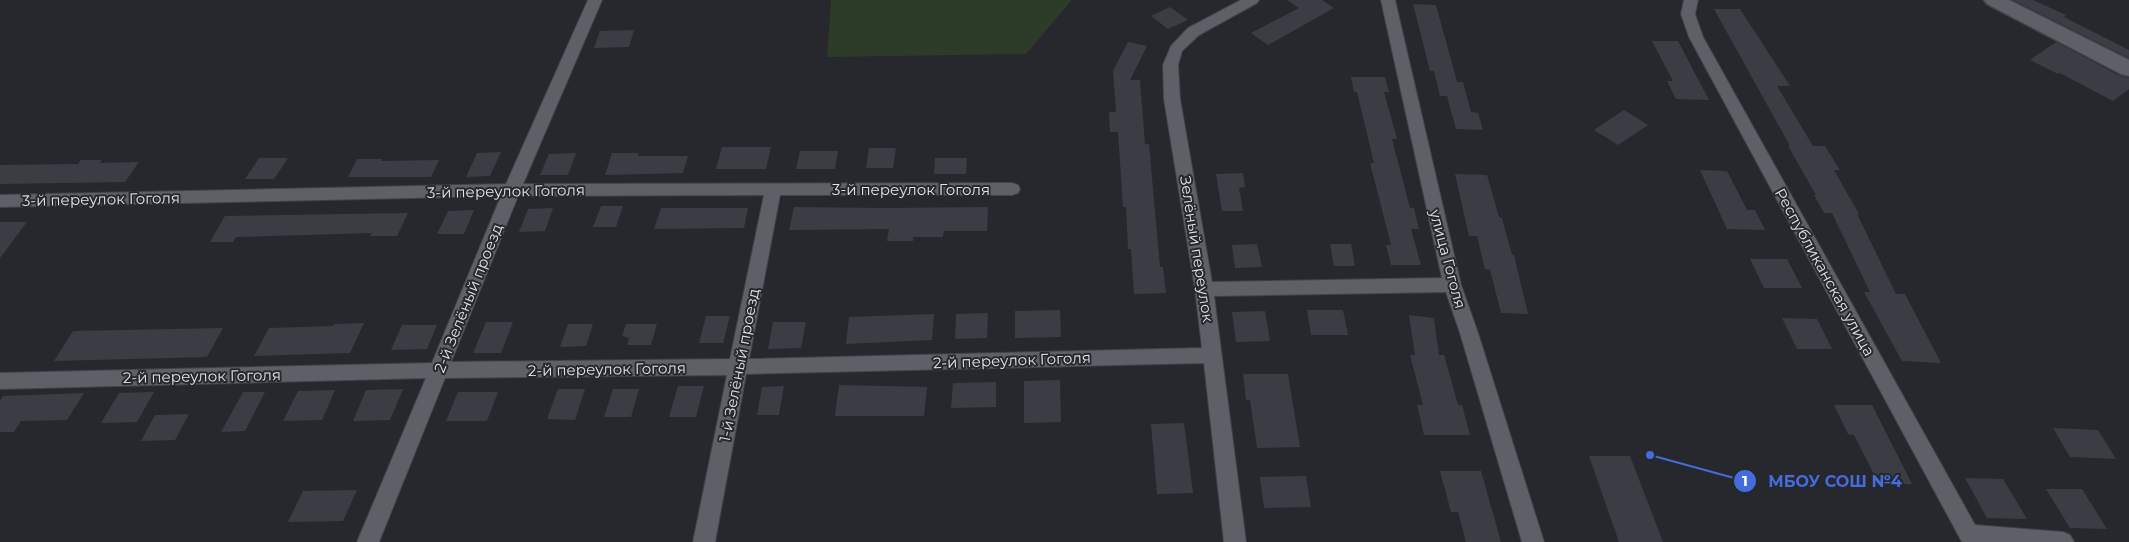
<svg xmlns="http://www.w3.org/2000/svg" width="2129" height="542" font-family="Montserrat,sans-serif">
<rect width="100%" height="100%" fill="#26282e"/>
<polygon fill="#2d3c28" points="831,0 1072,0 1026,54 827,57"/>
<g fill="#3b3d44">
<polygon points="1287,0 1322,0 1334,8 1268,45 1251,33 1299,8"/>
<polygon points="2013,0 2033,0 2066,15 2064,17 2129,50 2129,58"/>
<polygon points="1413,4 1436,5 1457,82 1463,82 1471,112 1478,113 1483,130 1456,129 1447,96 1440,96 1434,71 1430,71"/>
<polygon points="1170,7 1188,20 1168,29 1151,16"/>
<polygon points="1714,9 1740,9 1790,86 1777,86 1813,146 1825,146 1840,170 1834,170 1859,214 1857,214 1896,294 1905,294 1941,363 1902,361 1864,292 1870,292 1832,213 1824,213 1814,195 1816,195 1788,146 1790,146"/>
<polygon points="634,30 629,47 594,48 600,31"/>
<polygon points="1652,41 1678,41 1709,100 1676,99 1667,81 1673,81"/>
<polygon points="1128,42 1147,46 1130,80 1140,80 1145,144 1149,144 1160,267 1163,267 1166,293 1134,294 1131,249 1128,249 1126,207 1123,207 1118,132 1110,132 1109,112 1116,112 1113,71"/>
<polygon points="2056,42 2120,76 2129,78 2129,89 2113,101 2060,73 2058,74 2030,60"/>
<polygon points="1351,77 1385,77 1389,92 1384,92 1397,139 1392,139 1410,208 1414,208 1419,229 1411,229 1421,265 1391,265 1386,245 1391,245 1370,163 1374,163 1357,92 1354,92"/>
<polygon points="1624,110 1648,125 1618,145 1594,130"/>
<polygon points="722,147 771,147 766,169 716,169"/>
<polygon points="869,148 896,148 893,168 866,168"/>
<polygon points="800,151 838,151 835,169 796,169"/>
<polygon points="501,152 490,176 466,177 477,153"/>
<polygon points="576,153 568,175 540,175 549,154"/>
<polygon points="612,153 638,153 638,156 688,156 683,173 605,175"/>
<polygon points="259,158 288,158 274,179 245,179"/>
<polygon points="935,158 967,158 966,174 934,174"/>
<polygon points="357,159 382,159 381,161 439,160 431,177 348,177"/>
<polygon points="81,160 102,160 99,163 139,162 125,182 0,184 0,165 78,164"/>
<polygon points="1700,170 1727,171 1747,210 1755,210 1765,230 1727,229"/>
<polygon points="1243,173 1245,187 1239,188 1243,211 1222,211 1216,174"/>
<polygon points="1455,174 1487,175 1499,217 1502,218 1512,255 1514,255 1528,314 1501,313 1490,270 1485,269 1477,236 1469,236"/>
<polygon points="601,206 623,206 616,227 593,227"/>
<polygon points="794,207 884,208 988,207 987,231 944,231 943,237 913,237 913,241 887,241 889,229 789,230"/>
<polygon points="553,208 545,231 519,232 528,209"/>
<polygon points="661,208 748,208 744,228 654,229"/>
<polygon points="474,210 464,234 437,234 448,211"/>
<polygon points="408,213 397,236 370,236 372,233 236,237 233,242 210,242 225,216"/>
<polygon points="0,222 27,222 0,258"/>
<polygon points="1257,244 1262,267 1235,268 1232,245"/>
<polygon points="1330,244 1351,244 1355,266 1334,266"/>
<polygon points="1750,259 1787,259 1802,288 1764,288"/>
<polygon points="1060,310 1061,337 1015,338 1015,311"/>
<polygon points="1307,310 1343,310 1348,335 1311,335"/>
<polygon points="1265,311 1270,341 1236,342 1232,312"/>
<polygon points="988,313 987,338 955,339 956,314"/>
<polygon points="934,314 932,340 846,344 849,317"/>
<polygon points="1409,315 1434,318 1439,355 1444,355 1458,405 1462,405 1470,435 1424,435 1417,405 1423,405 1410,355 1415,355"/>
<polygon points="706,316 730,316 723,343 699,343"/>
<polygon points="1782,318 1817,319 1832,349 1797,349"/>
<polygon points="486,322 513,322 501,353 473,353"/>
<polygon points="773,322 806,322 801,348 768,349"/>
<polygon points="364,323 350,353 254,356 269,328 333,326 334,324"/>
<polygon points="568,324 593,324 586,346 560,347"/>
<polygon points="626,324 657,324 651,345 627,345 629,338 622,336"/>
<polygon points="402,325 437,325 427,349 391,350"/>
<polygon points="223,328 207,357 54,361 73,331"/>
<polygon points="1243,374 1288,374 1300,447 1257,448 1250,400 1246,400"/>
<polygon points="1060,380 1061,422 1024,423 1024,381"/>
<polygon points="996,382 996,407 951,408 953,383"/>
<polygon points="839,385 927,387 924,416 835,416"/>
<polygon points="678,386 704,386 696,417 669,417"/>
<polygon points="784,386 779,415 757,415 762,387"/>
<polygon points="403,389 390,420 353,421 366,390"/>
<polygon points="558,389 585,389 575,420 547,419"/>
<polygon points="613,389 639,389 631,417 604,417"/>
<polygon points="335,390 322,420 283,421 298,391"/>
<polygon points="154,392 137,422 101,423 119,393"/>
<polygon points="243,392 265,392 245,431 221,432"/>
<polygon points="458,392 498,392 487,421 446,421"/>
<polygon points="84,393 67,420 21,421 14,432 0,432 0,401 3,396"/>
<polygon points="1834,405 1872,405 1912,484 1879,484 1854,435 1848,434"/>
<polygon points="189,414 175,440 141,441 155,415"/>
<polygon points="1184,423 1193,493 1157,494 1151,424"/>
<polygon points="2053,428 2098,430 2116,459 2070,457"/>
<polygon points="1589,456 1630,456 1663,542 1619,542"/>
<polygon points="1440,471 1481,471 1501,542 1466,542 1458,512 1451,512"/>
<polygon points="1306,476 1311,507 1264,508 1260,477"/>
<polygon points="1965,478 2003,479 2027,519 1987,518"/>
<polygon points="2046,489 2082,489 2107,529 2070,528"/>
<polygon points="357,490 343,521 288,522 303,491"/>
</g>
<g fill="none" stroke-linecap="round" stroke-linejoin="round">
<g stroke="#414348" stroke-width="2">
<g id="street">
<path d="M588,0H602L523,184L1012,183L1018,185L1020,189L1018,193L1012,195H780L749,359L1202,348L1195,289L1164,99L1163,65L1171,46L1188,28L1241,0H1259L1257,3L1199,35L1182,51L1178,65L1180,99L1212,282L1442,278L1381,0H1395L1461,285L1478,333L1544,542H1522L1460,333L1446,292L1214,296L1246,542H1224L1204,363L746,374L715,542H693L727,375L445,378L379,542H357L426,378L0,389V373L432,363L501,196L0,207V195L506,184ZM764,195L730,359L451,362L518,196Z"/>
<polygon points="1684,0 1698,0 1695,14 1703,37 1975,525 2063,532 2070,535 2074,542 1962,542 1689,37 1681,14"/>
</g>
</g>
<g stroke="#414348" stroke-width="3">
<polygon id="secondary" points="1984,0 2009,0 2129,60 2129,76 2121,74 1987,4"/>
</g>
<use href="#street" fill="#5d6067" fill-rule="evenodd"/>
<use href="#secondary" fill="#5d6067" fill-rule="evenodd"/>
</g>
<g text-anchor="middle" dominant-baseline="central" stroke-width="4" stroke-linejoin="round" paint-order="stroke">
<g font-size="15" fill="#e1e3e7" stroke="#26282e">
<text x="911" y="189">3-й переулок Гоголя</text>
<text transform="translate(506 191) rotate(-1)">3-й переулок Гоголя</text>
<text transform="translate(101 199) rotate(-1)">3-й переулок Гоголя</text>
<text transform="translate(1197 249) rotate(81)">Зелёный переулок</text>
<text transform="translate(1448 259) rotate(75)">улица Гоголя</text>
<text transform="translate(1825 272) rotate(61)">Республиканская улица</text>
<text transform="translate(468 298) rotate(-68)">2-й Зелёный проезд</text>
<text transform="translate(1012 360) rotate(-2)">2-й переулок Гоголя</text>
<text transform="translate(739 365) rotate(-79)">1-й Зелёный проезд</text>
<text transform="translate(607 369) rotate(-1)">2-й переулок Гоголя</text>
<text transform="translate(202 376) rotate(-1)">2-й переулок Гоголя</text>
</g>
</g>
<path fill="none" stroke="#446cdb" stroke-width="2" d="M1650 455L1745 481"/>
<g fill="#446cdb" stroke="#26282e" stroke-width="2">
<circle cx="1650" cy="455" r="5"/>
<circle cx="1745" cy="481" r="12"/>
</g>
<g font-size="15" text-anchor="middle" font-weight="bold" fill="#fff">
<text x="1745" y="486">1</text>
</g>
<g font-size="16" text-anchor="middle" font-weight="bold" fill="#446cdb" stroke="#26282e" stroke-width="4" stroke-linejoin="round" paint-order="stroke">
<text x="1835" y="487">МБОУ СОШ №4</text>
</g>
</svg>
